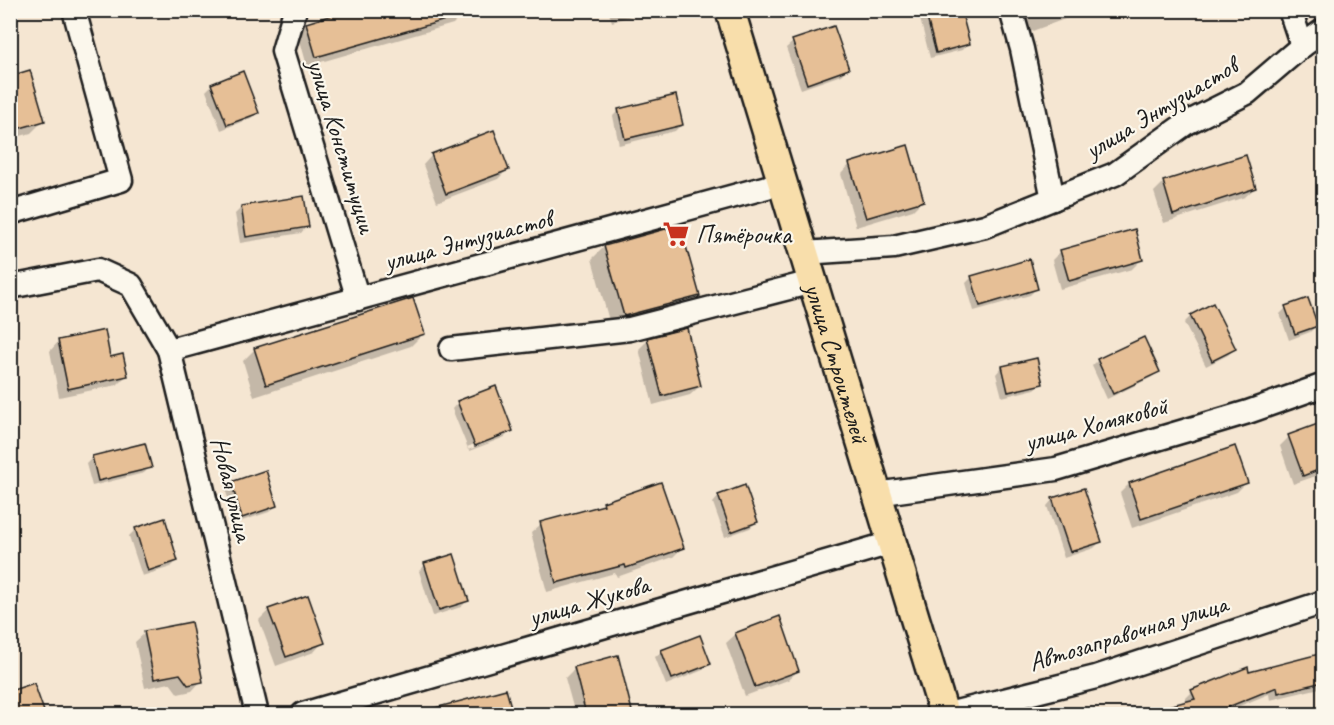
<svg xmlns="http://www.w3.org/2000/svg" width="1334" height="725" font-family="Caveat,sans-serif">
<rect width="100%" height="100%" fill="#f5e6d2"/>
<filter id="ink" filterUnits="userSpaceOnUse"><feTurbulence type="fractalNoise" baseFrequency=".0167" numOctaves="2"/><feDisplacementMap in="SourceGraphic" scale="12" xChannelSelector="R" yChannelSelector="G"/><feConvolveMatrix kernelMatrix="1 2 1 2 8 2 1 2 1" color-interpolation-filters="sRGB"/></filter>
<g filter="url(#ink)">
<g fill="#0003" fill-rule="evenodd">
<polygon points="608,10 649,10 612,22"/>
<polygon points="960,10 968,43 962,50 930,58 918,11"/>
<polygon points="1019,10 1089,10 1027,33"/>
<polygon points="462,15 453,24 307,66 298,33 307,24"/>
<polygon points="793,42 847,69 841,75 801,89 786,48"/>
<polygon points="10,77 43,121 31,133 10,139"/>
<polygon points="212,85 257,112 251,118 221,130 206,91"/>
<polygon points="619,110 681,125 675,131 619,145 613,116"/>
<polygon points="432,155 508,169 498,179 437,202 423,165"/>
<polygon points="850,164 923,200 913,210 856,227 841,174"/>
<polygon points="1164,182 1255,188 1245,197 1164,223 1154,192"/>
<polygon points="241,208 307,226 301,233 240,243 235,214"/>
<polygon points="604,247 698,296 686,308 611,328 592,259"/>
<polygon points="1061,251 1142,259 1132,269 1060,289 1052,260"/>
<polygon points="972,277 1036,289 1030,295 974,311 966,283"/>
<polygon points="1213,305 1234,349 1228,355 1206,366 1184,323 1190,317"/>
<polygon points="1286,308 1316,326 1310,332 1289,340 1280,314"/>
<polygon points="423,334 411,346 254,397 243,361 255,349"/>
<polygon points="648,340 700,386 690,395 653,405 639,349"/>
<polygon points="59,341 109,359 126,376 117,385 59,397 50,351"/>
<polygon points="1098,360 1159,371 1152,377 1107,399 1092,366"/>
<polygon points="1002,367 1042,383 1035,389 1002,397 996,374"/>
<path d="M458,402L511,430L505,437L469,451L452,409ZM506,432V435L468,450L467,447Z"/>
<polygon points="1324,424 1324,473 1293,484 1280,446 1289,437"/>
<polygon points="93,457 150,467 144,473 92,486 86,464"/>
<polygon points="265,472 276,506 269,512 236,523 225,489 231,483"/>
<polygon points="1246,483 1237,492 1132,528 1120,493 1129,484"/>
<polygon points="719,496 757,521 750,528 725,537 713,503"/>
<polygon points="1053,499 1100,542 1094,548 1064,558 1047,506"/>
<polygon points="604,504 682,548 673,557 617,577 615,573 547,592 531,533 541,524 600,508"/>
<polygon points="136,529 177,561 171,567 142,576 129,536"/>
<polygon points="425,565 468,600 461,607 433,616 419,571"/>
<polygon points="269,610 323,642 314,652 276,666 259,620"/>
<polygon points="145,633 201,681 192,691 178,694 170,683 145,688 135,642"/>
<polygon points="736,634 798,671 788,680 745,696 726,643"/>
<polygon points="662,651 710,664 703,670 666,685 655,657"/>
<polygon points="1324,655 1324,687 1270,700 1269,694 1220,714 1142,714 1185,703 1184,700 1192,692 1248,673"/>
<polygon points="575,668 631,711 627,714 575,714 565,678"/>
<polygon points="505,691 511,714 449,714 449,713"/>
</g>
<g fill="#e6bf96" stroke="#1c1c1c" stroke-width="1.5">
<polygon points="349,10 462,10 463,15 316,57 306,23"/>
<polygon points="925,10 961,10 970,44 936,53"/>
<polygon points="834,26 849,69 807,84 792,40"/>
<polygon points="30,70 45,121 10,131 10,76"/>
<polygon points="243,71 259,113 227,125 211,84"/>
<polygon points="676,95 683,125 625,139 618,109"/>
<polygon points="494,130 509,170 446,194 431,154"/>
<polygon points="908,145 924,201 866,218 849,163"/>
<polygon points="1246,155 1256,188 1173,215 1163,181"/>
<polygon points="304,196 309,227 246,237 241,206"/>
<polygon points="680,225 700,296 624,316 604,246"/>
<polygon points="1135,229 1143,260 1069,281 1060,250"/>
<polygon points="1030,259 1038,289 980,306 971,276"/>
<polygon points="413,298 425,334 266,385 254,348"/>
<polygon points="1308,298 1318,326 1295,334 1285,306"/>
<polygon points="1213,303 1236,349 1212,361 1190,315"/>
<polygon points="687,328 701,386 662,396 647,338"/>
<polygon points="105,330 110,357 123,354 128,376 68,389 58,340"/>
<polygon points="1144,337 1160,372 1113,394 1097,359"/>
<polygon points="1037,358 1043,384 1008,392 1002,366"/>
<polygon points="496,386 513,431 475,446 457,401"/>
<polygon points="1323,422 1323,468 1303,476 1288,435"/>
<polygon points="145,443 152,468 98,481 92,456"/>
<polygon points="1235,446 1248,483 1141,519 1129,483"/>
<polygon points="266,470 277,506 242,518 231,482"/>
<polygon points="661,482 684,548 626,568 625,565 556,583 540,522 604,505 603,502"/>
<polygon points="745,485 758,522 731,532 718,495"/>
<polygon points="1084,488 1102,542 1070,552 1052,498"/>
<polygon points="165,518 178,561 148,571 135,528"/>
<polygon points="454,554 469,601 439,610 424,563"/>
<polygon points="308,595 325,643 286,657 268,609"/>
<polygon points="780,616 799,671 755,687 735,633"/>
<polygon points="191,622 203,682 188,685 180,674 154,679 144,631"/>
<polygon points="700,635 711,664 672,679 661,650"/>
<polygon points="1323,653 1323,682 1278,693 1277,687 1211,714 1158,714 1157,709 1195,699 1191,690 1248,667 1249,672"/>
<polygon points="618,655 632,711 620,714 586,714 574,667"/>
<polygon points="34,683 45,714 10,714 10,691"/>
<polygon points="506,689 513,714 432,714 431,709"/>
</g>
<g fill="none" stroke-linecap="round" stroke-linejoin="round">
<g stroke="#1c1c1c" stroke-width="27">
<g id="minor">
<polyline points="295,10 283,51 358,299"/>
<polyline points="1011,10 1022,49 1053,199"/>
<polyline points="1290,10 1302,46"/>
<polyline points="10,213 121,180 74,10"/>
<polyline points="804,253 894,247 985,226 1115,174 1185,124 1247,93 1302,46 1324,30"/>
<polyline points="10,287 98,270 131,285 169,350 257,714"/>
<polyline points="451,349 630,329 812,282"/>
<polyline points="169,350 782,183"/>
<polyline points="876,494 1056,469 1248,412 1324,385"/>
<polyline points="303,714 891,543"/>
<polyline points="948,714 1096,677 1324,602"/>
</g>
</g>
<g stroke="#1c1c1c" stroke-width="33">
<g id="major">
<path id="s1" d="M730,10L944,714"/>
</g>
</g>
<use href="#minor" stroke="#fbf7ec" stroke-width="22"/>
<use href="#major" stroke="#f8deab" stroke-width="28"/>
</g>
</g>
<defs>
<g id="supermarket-bare" transform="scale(2.07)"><path d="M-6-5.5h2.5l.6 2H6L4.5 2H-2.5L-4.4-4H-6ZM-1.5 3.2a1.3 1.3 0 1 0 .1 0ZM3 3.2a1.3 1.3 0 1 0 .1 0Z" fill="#c8321e" stroke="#fbf7ec" stroke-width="2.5" paint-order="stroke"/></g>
</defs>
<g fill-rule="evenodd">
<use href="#supermarket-bare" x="676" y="234"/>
</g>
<g text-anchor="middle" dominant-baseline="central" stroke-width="4.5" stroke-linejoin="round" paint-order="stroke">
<g font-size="26" fill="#1c1c1c" stroke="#fbf7ec">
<text transform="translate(1161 108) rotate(-31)">улица Энтузиастов</text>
<text transform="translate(342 146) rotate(73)">улица Конституции</text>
<text transform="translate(468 240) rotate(-15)">улица Энтузиастов</text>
<text stroke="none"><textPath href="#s1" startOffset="369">улица Строителей</textPath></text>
<text transform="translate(1096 424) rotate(-15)">улица Хомяковой</text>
<text transform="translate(232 489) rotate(76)">Новая улица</text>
<text transform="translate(589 601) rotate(-16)">улица Жукова</text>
<text transform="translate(1128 633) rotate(-17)">Автозаправочная улица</text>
</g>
<g font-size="26" fill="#1c1c1c" stroke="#fbf7ec" text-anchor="start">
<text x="696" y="234">Пятёрочка</text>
</g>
</g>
<rect width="1334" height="725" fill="none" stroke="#fbf7ec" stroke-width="36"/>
<rect x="18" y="18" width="1298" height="689" fill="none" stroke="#1c1c1c" stroke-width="2" filter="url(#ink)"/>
</svg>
